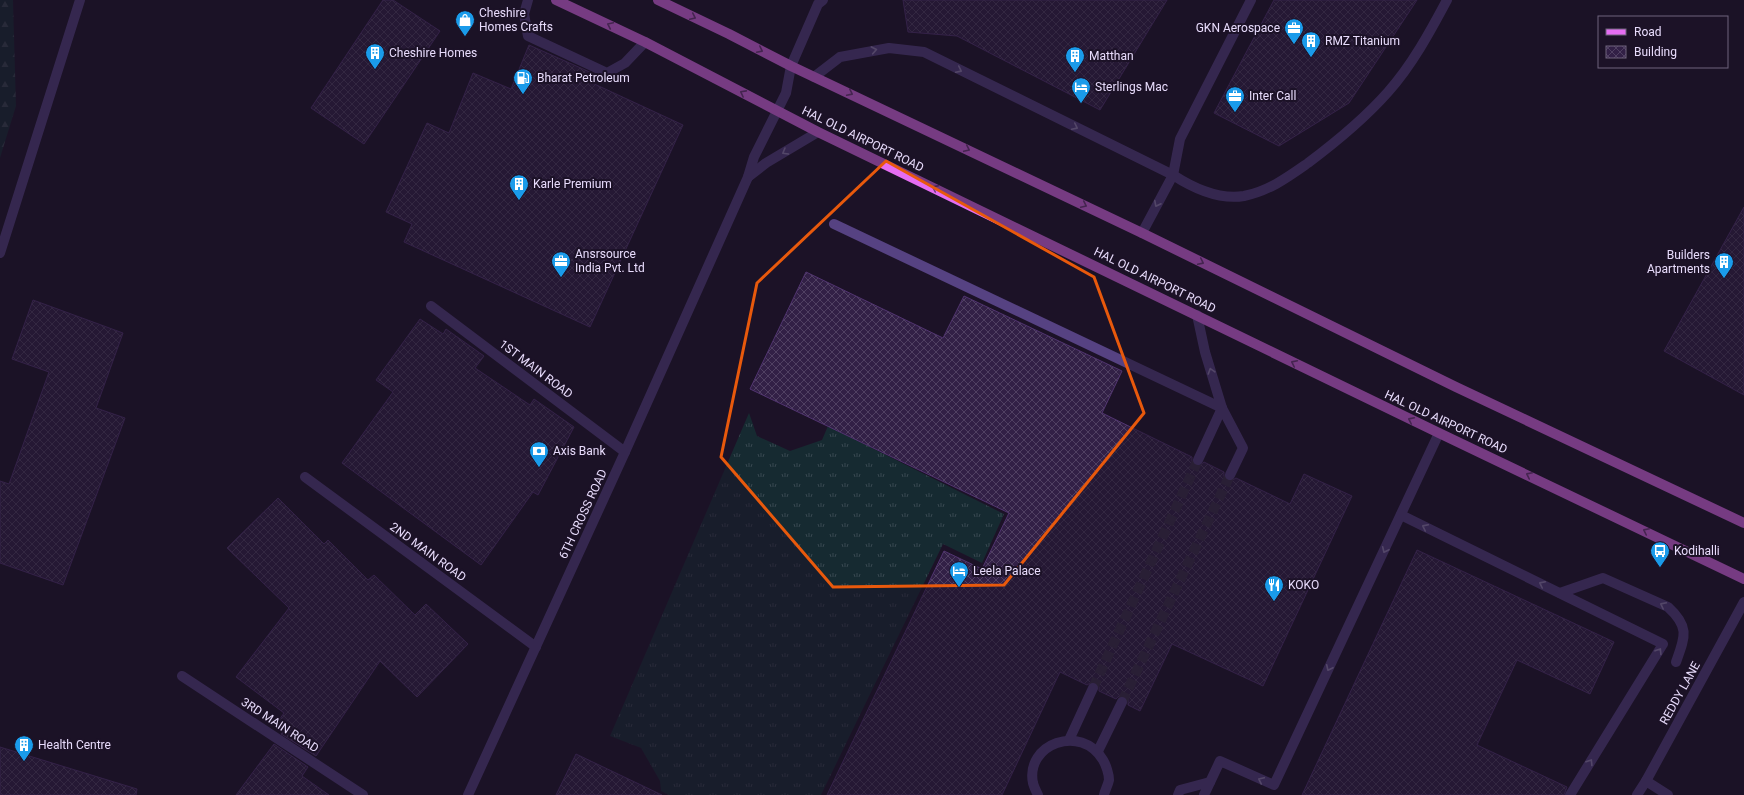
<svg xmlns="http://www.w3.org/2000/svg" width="1744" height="795" font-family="Roboto,sans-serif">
<defs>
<pattern id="grass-tufts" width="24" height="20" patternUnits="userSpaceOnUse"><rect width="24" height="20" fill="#162a31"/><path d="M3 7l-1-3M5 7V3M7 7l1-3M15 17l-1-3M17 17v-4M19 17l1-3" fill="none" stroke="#384850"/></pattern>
<pattern id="forest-firs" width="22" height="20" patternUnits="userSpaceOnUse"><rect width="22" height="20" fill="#162a31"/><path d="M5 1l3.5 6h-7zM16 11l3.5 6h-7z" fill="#384850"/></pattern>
<pattern id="building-cross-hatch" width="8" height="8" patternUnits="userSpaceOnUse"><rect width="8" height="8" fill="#322046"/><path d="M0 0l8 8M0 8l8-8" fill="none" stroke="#504062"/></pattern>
</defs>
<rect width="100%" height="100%" fill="#1c1227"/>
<polygon fill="url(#grass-tufts)" points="749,413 757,436 790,451 822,440 828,426 1004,514 982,563 943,544 821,795 669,795 661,791 660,781 641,748 610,736"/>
<polygon fill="url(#forest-firs)" points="0,0 13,0 16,106 0,158"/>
<g fill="url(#building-cross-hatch)" stroke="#513470">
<polygon points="383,0 393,0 440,31 364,144 311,108"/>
<polygon points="903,0 1167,0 1100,110 957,36 908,32"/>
<polygon points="1274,0 1417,0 1349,103 1279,146 1214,113"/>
<polygon points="529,45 592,73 588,81 683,125 590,327 404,242 412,224 386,212 427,123 449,133 473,73 511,89"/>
<polygon points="1744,207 1744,395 1664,351"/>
<polygon points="806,272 943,338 964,296 1122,371 1102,413 1192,457 1192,461 1195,466 1199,466 1204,462 1224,472 1224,476 1227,481 1231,481 1236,478 1290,504 1304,474 1352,496 1263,686 1172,644 1140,711 1128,705 1128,699 1124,696 1119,696 1116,699 1099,691 1099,687 1096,682 1092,682 1087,685 1060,672 1002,795 827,795 944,551 982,569 1009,513 750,389"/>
<polygon points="33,300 123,333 96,408 125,418 63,585 0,563 0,481 9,484 49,372 12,359"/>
<polygon points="420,319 443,334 446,329 484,356 475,368 530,405 534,399 574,427 538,495 533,492 481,565 342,463 393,392 376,380"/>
<polygon points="278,498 324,544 328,540 368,580 374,575 415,615 426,604 468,644 417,697 380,661 316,756 281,734 287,726 279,720 284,713 236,677 289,608 227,548"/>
<polygon points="1417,550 1614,642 1590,694 1517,660 1477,745 1567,787 1564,795 1302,795"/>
<polygon points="274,744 308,767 302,776 329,795 236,795"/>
<polygon points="0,747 137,789 136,795 0,795"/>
<polygon points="576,754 662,795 556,795"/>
</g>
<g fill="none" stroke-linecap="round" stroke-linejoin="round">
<g stroke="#3b3047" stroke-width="10" stroke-dasharray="10 5" stroke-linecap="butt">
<polyline points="1093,688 1198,460"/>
<polyline points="1122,702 1230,475"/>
</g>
<g stroke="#564282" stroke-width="10">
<polyline points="528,0 524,14 528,36 607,73 625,63 645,42"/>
<path d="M814,77L840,57L889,48L924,52L1173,175C1193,188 1219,200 1244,196C1269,191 1288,177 1308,163C1336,142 1365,118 1388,92C1412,65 1430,32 1447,0"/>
<polyline points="748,177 766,163 818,132"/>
<polyline points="834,224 1222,408"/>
<polyline points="1142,233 1173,175 1180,139 1251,0"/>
<polyline points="0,253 80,0"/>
<polyline points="431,306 625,452"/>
<polyline points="1197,315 1205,352 1222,408"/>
<polyline points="1198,460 1222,408 1243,448 1230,475"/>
<polyline points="305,477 536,647"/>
<polyline points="1401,515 1663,644 1570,795"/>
<path d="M1560,593L1603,578L1668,607C1690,627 1685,637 1676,662"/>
<polyline points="182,676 363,795"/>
<polyline points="1069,740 1093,688"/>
<polyline points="1098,751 1122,702"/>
<polyline points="1646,781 1668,795"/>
<polyline points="468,795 625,452 748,177 754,157 786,93 791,66 818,4 823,0"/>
<path d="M1038,795C1036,791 1034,787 1033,783C1025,744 1081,723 1103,760C1106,765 1109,774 1109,780C1108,785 1105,790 1104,795"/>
<polyline points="1178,795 1180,790 1210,782"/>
<polyline points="1204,795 1220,761 1274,785 1439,433"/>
<polyline points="1637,795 1646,781 1744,602"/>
</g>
<g stroke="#e56df2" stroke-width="10">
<polyline points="556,0 645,42 818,132 1439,433 1744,579"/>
<polyline points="658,0 729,34 791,66 1142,233 1456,387 1744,523"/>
</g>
</g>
<defs><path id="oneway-chevron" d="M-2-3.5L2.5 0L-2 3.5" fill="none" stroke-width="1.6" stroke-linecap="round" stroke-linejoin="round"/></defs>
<g stroke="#763b82">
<use href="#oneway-chevron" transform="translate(693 17) rotate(25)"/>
<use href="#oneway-chevron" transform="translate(610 25) rotate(-155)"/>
<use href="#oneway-chevron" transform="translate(760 50) rotate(27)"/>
<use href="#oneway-chevron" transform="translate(743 93) rotate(-152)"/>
<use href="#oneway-chevron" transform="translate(850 93) rotate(26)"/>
<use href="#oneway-chevron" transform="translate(967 149) rotate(25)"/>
<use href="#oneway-chevron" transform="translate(935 188) rotate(-154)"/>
<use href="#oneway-chevron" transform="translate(1084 205) rotate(25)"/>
<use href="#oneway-chevron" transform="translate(1201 262) rotate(26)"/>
<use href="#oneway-chevron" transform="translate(1294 363) rotate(-154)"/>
<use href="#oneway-chevron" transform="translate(1411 420) rotate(-154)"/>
<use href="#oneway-chevron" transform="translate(1529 475) rotate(-154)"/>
<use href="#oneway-chevron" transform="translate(1646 531) rotate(-154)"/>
</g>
<g stroke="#9887b9">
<use href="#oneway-chevron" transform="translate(874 50) rotate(-11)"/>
<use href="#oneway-chevron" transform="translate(959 70) rotate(26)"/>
<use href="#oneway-chevron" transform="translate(1075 127) rotate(26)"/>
<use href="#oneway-chevron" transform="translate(785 152) rotate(150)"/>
<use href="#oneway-chevron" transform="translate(1157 204) rotate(117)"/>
<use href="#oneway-chevron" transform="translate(1211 371) rotate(-107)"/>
<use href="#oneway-chevron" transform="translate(1425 527) rotate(-154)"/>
<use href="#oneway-chevron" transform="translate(1385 550) rotate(115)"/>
<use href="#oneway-chevron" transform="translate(1542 584) rotate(-154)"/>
<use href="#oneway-chevron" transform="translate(1663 605) rotate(-153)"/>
<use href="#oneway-chevron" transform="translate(1659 651) rotate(-58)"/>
<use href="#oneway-chevron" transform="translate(1329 668) rotate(115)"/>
<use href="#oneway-chevron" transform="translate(1590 762) rotate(-58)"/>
<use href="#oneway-chevron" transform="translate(1261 780) rotate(-155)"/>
</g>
<path d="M0 0H1744V795H0ZM886,161L1094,277L1144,413L1004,585L833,587L721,457L757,283Z" fill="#1c1227" fill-opacity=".55" fill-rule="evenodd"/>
<path fill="none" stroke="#e8590c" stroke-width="3" stroke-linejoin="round" d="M886,161L1094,277L1144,413L1004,585L833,587L721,457L757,283Z"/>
<defs>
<g id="shop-pin" transform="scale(1)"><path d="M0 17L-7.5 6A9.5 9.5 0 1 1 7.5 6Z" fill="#1a9bea" stroke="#1c1227"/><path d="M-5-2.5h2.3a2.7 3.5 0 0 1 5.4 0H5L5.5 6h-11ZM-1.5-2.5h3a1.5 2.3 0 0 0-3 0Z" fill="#fff"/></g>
<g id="office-pin" transform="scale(1)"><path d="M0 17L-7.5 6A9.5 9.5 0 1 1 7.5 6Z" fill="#1a9bea" stroke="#1c1227"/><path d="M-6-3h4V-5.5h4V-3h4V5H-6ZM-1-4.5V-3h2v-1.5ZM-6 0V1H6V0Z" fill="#fff"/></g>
<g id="building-pin" transform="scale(1)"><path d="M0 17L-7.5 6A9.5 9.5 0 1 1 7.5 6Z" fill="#1a9bea" stroke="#1c1227"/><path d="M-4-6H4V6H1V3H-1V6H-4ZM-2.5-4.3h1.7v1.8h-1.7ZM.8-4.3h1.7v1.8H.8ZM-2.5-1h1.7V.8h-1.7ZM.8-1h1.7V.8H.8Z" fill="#fff"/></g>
<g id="fuel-pin" transform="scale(1)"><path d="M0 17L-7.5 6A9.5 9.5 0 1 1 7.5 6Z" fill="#1a9bea" stroke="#1c1227"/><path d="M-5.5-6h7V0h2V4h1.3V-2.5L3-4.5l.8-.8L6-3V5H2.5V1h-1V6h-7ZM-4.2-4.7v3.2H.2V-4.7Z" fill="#fff"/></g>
<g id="hotel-pin" transform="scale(1)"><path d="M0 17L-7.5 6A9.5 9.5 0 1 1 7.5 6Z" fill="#1a9bea" stroke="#1c1227"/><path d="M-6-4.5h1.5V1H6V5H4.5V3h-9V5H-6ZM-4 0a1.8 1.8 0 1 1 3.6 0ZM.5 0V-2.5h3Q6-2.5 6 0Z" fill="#fff"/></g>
<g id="bank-pin" transform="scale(1)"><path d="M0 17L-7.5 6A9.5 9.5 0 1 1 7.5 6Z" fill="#1a9bea" stroke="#1c1227"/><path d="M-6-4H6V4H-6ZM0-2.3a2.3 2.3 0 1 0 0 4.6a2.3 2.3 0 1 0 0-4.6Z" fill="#fff"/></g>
<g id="bus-pin" transform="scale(1)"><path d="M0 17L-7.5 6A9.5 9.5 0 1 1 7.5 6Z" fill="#1a9bea" stroke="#1c1227"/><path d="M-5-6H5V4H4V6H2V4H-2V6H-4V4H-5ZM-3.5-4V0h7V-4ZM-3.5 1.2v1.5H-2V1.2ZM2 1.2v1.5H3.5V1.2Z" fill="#fff"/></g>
<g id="restaurant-pin" transform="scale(1)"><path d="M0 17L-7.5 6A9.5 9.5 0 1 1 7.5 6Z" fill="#1a9bea" stroke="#1c1227"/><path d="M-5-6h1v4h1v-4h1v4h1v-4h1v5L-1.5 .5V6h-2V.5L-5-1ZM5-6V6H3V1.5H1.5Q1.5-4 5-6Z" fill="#fff"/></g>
</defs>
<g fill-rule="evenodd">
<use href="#shop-pin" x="465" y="20"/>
<use href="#office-pin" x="1294" y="28"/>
<use href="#building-pin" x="1311" y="41"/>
<use href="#building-pin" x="375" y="53"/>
<use href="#building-pin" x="1075" y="56"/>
<use href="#fuel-pin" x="523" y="78"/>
<use href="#hotel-pin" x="1081" y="87"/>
<use href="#office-pin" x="1235" y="96"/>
<use href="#building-pin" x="519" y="184"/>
<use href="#office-pin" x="561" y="261"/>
<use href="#building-pin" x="1724" y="262"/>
<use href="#bank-pin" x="539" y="451"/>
<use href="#bus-pin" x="1660" y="551"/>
<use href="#hotel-pin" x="959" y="571"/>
<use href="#restaurant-pin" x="1274" y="585"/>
<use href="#building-pin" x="24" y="745"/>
</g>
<g text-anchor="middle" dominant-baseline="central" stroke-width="4" stroke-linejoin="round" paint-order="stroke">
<g font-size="12" fill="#e8dcfc" stroke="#1c1227" text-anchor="start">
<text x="479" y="13">Cheshire<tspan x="479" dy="14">Homes Crafts</tspan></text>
<text x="1280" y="28" text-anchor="end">GKN Aerospace</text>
<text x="1325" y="41">RMZ Titanium</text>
<text x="389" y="53">Cheshire Homes</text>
<text x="1089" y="56">Matthan</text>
<text x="537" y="78">Bharat Petroleum</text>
<text x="1095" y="87">Sterlings Mac</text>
<text x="1249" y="96">Inter Call</text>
<text x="533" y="184">Karle Premium</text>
<text x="575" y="254">Ansrsource<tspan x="575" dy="14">India Pvt. Ltd</tspan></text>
<text x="1710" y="255" text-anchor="end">Builders<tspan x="1710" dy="14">Apartments</tspan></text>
<text x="553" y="451">Axis Bank</text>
<text x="1674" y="551">Kodihalli</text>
<text x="973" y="571">Leela Palace</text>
<text x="1288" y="585">KOKO</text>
<text x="38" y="745">Health Centre</text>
</g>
<g font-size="12" fill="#e8dcfc" stroke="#1c1227">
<text transform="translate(863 139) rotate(26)">HAL OLD AIRPORT ROAD</text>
<text transform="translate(1155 280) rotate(26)">HAL OLD AIRPORT ROAD</text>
<text transform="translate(536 369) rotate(37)">1ST MAIN ROAD</text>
<text transform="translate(1446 422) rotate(25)">HAL OLD AIRPORT ROAD</text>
<text transform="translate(583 514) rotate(-65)">6TH CROSS ROAD</text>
<text transform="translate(428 552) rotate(36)">2ND MAIN ROAD</text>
<text transform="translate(1680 693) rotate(-61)">REDDY LANE</text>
<text transform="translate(280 725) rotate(33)">3RD MAIN ROAD</text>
</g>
</g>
<rect x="1598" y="16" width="130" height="52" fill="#1c1227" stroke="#6e637c"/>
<rect x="1606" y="29" width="20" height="6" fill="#e56df2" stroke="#6e637c"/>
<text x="1634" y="36" font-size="12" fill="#e8dcfc">Road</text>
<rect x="1606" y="46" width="20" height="12" fill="url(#building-cross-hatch)" stroke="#6e637c"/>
<text x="1634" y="56" font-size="12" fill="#e8dcfc">Building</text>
</svg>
